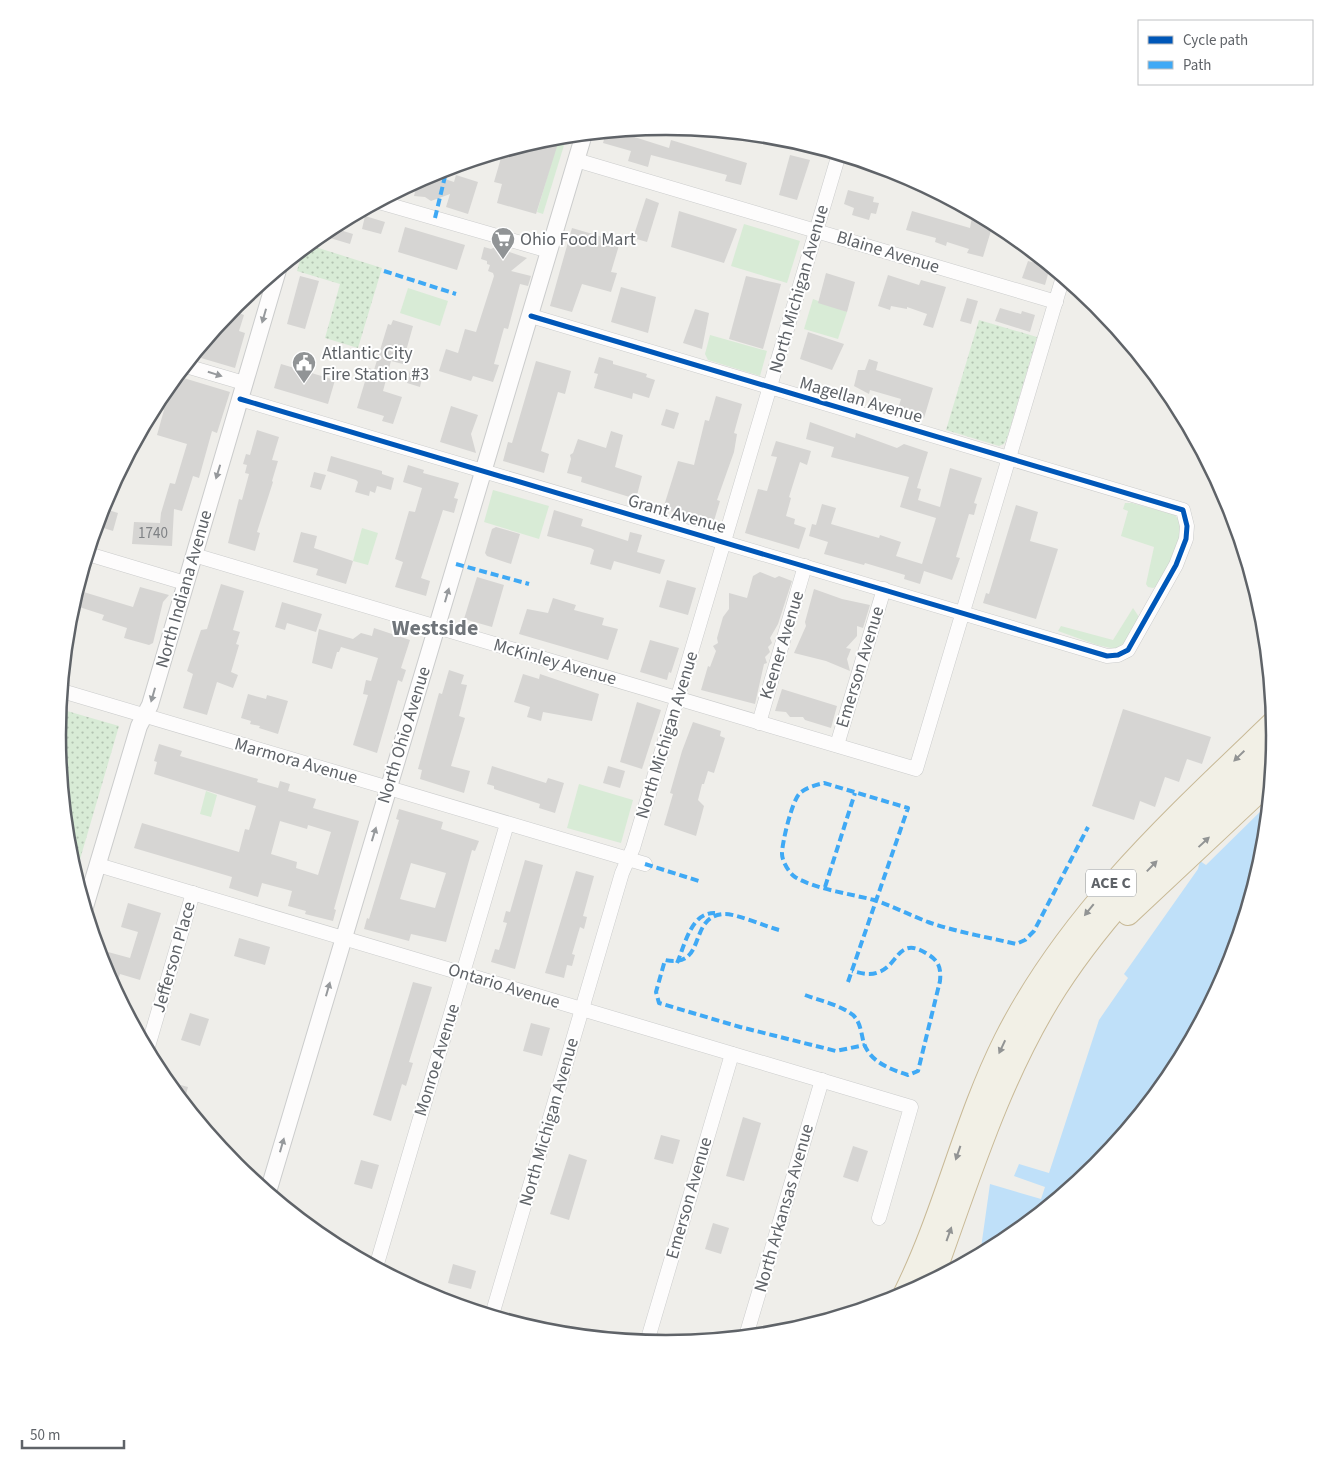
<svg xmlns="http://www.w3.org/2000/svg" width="1333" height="1470" font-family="'Source Sans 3',sans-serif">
<defs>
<pattern id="park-dots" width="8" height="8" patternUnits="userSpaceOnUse" patternTransform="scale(1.25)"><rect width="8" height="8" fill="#d8ebd6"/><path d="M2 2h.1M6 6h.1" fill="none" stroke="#b2c2b1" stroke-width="1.8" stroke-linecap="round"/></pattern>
</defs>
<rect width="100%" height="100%" fill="#efeeea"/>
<g fill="#d8ebd6">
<polygon points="558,140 565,142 543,214 537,212"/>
<polygon points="744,224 800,241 787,283 731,266"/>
<polygon points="408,288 448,301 440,326 400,313"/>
<polygon points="813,299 847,312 838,339 804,329"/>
<polygon points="710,335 767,351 760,376 708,360 705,354"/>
<polygon points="493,490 549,506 539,539 484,522"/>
<path d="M1125,503H1132L1175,515C1193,536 1168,568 1157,586L1153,588L1148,587L1146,584L1154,547L1121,536L1128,511L1123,509Z"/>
<polygon points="362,528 378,533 368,565 353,561"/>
<polygon points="1133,608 1139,617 1127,641 1115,649 1097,645 1058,631 1061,626 1113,640"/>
<polygon points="579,784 633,800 621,843 567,828"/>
<polygon points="206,791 217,795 211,817 200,814"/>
</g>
<g fill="url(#park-dots)">
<polygon points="309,245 382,268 358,348 325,338 340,284 297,271 303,249"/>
<polygon points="979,320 1037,337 1007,438 1004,444 999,446 946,430"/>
<polygon points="60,709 119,726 76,873 69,854 58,735"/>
</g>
<polygon fill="#bfe0f9" points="1269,803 1264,854 1229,968 1173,1074 1097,1166 1005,1242 980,1255 990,1184 1041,1199 1045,1187 1014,1176 1019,1164 1049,1173 1099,1020 1128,978 1124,974 1198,869 1200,861 1206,865"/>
<g fill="#d6d5d3" fill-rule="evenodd">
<polygon points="626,130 625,134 669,148 671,140 747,163 741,185 725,181 727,175 651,155 648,167 628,161 631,151 603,143 606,132"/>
<polygon points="560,137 536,214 497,203 502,184 494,182 503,151 548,138"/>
<polygon points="790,155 810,160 797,200 779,195"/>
<polygon points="430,174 454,182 456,175 478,182 468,214 446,207 450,194 431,201 425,197 414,196 418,180"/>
<polygon points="848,190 874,197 873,202 879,203 876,214 871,213 869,220 852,215 854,208 844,204"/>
<polygon points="646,198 659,203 647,242 633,238"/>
<polygon points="679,211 737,229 724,263 671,247"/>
<polygon points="912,211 970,228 972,217 993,224 983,257 967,253 969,249 947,242 946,246 935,242 936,238 906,230"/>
<polygon points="365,216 385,222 381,234 362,229"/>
<polygon points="342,221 340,230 353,234 350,244 320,235"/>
<polygon points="405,227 465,245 457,270 398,252"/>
<polygon points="572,228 620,242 611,272 617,273 611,292 582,284 572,312 550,306"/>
<polygon points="484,247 491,249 495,247 527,258 511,271 531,276 528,286 520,284 508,329 504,328 494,364 499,365 493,382 473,376 471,381 439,371 446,349 458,353 465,329 476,332 494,276 493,273 488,271 490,265 487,264 487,261 481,259"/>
<polygon points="1028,261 1050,267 1045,285 1022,278"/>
<polygon points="826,273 855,282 847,312 818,303"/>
<polygon points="888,275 919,285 921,280 946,287 933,328 923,325 927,314 907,307 907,309 891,306 890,310 878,306"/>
<polygon points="300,276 319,281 305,329 287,324"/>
<polygon points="746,276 781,284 763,349 729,339"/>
<polygon points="621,287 656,297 648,333 611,322"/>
<polygon points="967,298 978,301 971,324 960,321"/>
<polygon points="1000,308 1021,314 1022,311 1035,315 1030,332 995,321"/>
<polygon points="695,309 709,313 702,349 683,343"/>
<polygon points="231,310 244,315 239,331 245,333 235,368 201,358 205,342"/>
<polygon points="393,320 413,326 406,351 412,352 407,365 391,361 383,391 402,397 393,424 382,421 384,416 357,408 369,368 374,370 388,324 391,325"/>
<polygon points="808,332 844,344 832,370 800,359"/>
<polygon points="599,357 613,361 613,364 647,374 646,377 655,380 649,398 633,393 632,399 594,388 598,374 594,373"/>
<polygon points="869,359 878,362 876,370 933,388 924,418 898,409 901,399 870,390 869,394 854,386 858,370 865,370"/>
<polygon points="536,361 571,371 565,394 558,392 541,451 549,454 544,473 503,461 508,442 512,443"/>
<polygon points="281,364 335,380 328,404 274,388"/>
<polygon points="410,370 423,374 420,387 407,383"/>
<polygon points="177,376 230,392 217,433 212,431 199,478 193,476 182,511 174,509 172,546 132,544 134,522 160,523 161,513 170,483 175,484 187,444 157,435 164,410 155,407"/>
<polygon points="716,396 742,404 734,433 737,434 734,452 717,500 720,501 713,524 663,509 678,461 694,465 705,420 709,421"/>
<polygon points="451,406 478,415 471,434 476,453 440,442"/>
<polygon points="666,409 679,413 674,429 661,425"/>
<polygon points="810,422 855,438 856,433 897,448 904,444 928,452 917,488 921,489 918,500 940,507 950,468 982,478 974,503 977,504 974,515 969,514 956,557 960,558 952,580 924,571 920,584 904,579 905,575 865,563 864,565 824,554 828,542 809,536 812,524 816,525 822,504 836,508 831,524 879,538 880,535 901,542 896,556 922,564 936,518 900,507 909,477 831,457 834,447 806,439"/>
<polygon points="257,430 279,437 272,460 278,461 272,481 273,482 257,532 260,533 255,551 228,543 239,499 242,500 249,474 245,473 247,465 243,464 246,454 250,455"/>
<polygon points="611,431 623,435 615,467 642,476 636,499 581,482 582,477 567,473 571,459 570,455 573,453 578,439 606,448"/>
<polygon points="776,441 811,451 807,465 800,462 789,497 791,498 786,516 795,519 794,524 806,528 799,549 745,533 758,489 767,491 777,457 771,456"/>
<polygon points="331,456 382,471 382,474 394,478 391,490 377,486 375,493 370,491 369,496 355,492 358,482 356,480 327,471"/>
<polygon points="408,465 424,470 423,473 459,483 454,498 458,499 454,513 443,510 421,578 430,581 426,596 395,587 403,562 395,559 409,511 415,512 422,488 403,482"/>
<polygon points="314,472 326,475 321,490 310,487"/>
<polygon points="1016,505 1038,512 1030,541 1058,549 1036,619 983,603 986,593 989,594"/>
<polygon points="102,508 118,513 113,531 97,526"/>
<polygon points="554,510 583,519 581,526 628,541 630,532 642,535 637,552 665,560 660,574 614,561 611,570 590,564 594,550 591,548 547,536"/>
<polygon points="496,527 520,534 511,564 487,556 485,553 492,529"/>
<polygon points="301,532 317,536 314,548 353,561 346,584 316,575 318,569 293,562"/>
<polygon points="760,572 775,578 779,576 792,581 778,624 770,638 772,643 768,647 770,652 765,657 767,663 764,664 755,704 701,690 708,666 710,667 716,651 713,646 718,643 717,638 723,617 729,609 729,593 747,598 753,576"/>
<polygon points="477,577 504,585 492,627 464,619"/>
<polygon points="667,580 696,588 688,615 659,607"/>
<polygon points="221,584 244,591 233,630 240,632 236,644 239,645 231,672 238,675 233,688 217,682 207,715 183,708 193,674 187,671 201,630 207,629"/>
<polygon points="140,587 169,595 163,602 153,643 149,645 124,638 127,628 102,620 104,615 73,605 77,590 133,607"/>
<polygon points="814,589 842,599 870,605 863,628 857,626 857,636 846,648 851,649 847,659 850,671 826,661 794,653 806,626 805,622"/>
<polygon points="553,598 576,605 574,610 604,618 602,625 618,629 608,660 519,634 527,609 548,613"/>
<polygon points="282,602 322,614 316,632 287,623 285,630 275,627"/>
<polygon points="374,628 410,640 401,668 406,670 402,682 398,680 377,753 353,745 368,695 363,694 366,680 371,681 378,658 341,647 339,652 337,652 332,669 312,663 319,629 353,639 361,633 372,636"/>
<polygon points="650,640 679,648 671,673 669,672 667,680 640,672"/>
<polygon points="449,670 464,675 461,684 467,685 459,716 465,718 451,766 470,771 464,793 420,779 422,770 418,769 439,693 442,694"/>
<polygon points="523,674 539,679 540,674 599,694 592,721 543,712 541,721 527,717 530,707 514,702"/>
<polygon points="782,689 837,706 831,728 805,720 803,717 790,717 786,712 775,711"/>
<polygon points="248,694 266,699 267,695 288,701 278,734 259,728 260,726 250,724 251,721 241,718"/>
<polygon points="637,702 661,710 642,769 620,762"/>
<polygon points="1123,709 1211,737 1202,764 1187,759 1179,782 1165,777 1155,807 1140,801 1134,820 1092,806"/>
<polygon points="693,722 721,731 720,736 725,738 714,773 708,771 704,784 702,784 698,800 704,806 696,836 664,825 673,794 670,793 682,751"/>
<path d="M159,744L182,751L180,756L258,779L257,782L278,788L280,781L290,784L288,791L316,799L313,808L359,821L334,909L336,910L333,921L305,914L306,911L288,906L292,891L262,883L258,897L229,888L232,877L134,848L142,823L239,852L245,829L249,830L256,806L154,774L157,762L154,761ZM280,821L307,829L308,825L331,832L318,875L296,868L297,862L271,854Z"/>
<polygon points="492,766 546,783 548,778 564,783 555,813 539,808 540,804 494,789 494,786 487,784"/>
<polygon points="608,766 625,771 620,788 603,783"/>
<path d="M399,809L443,822L441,829L479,841L475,851L472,850L446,942L411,934L409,941L364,929L367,918L369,919L399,820L396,819ZM411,863L446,873L435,908L400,899Z"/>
<polygon points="525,860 543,865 515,969 491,962 495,949 499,950 507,923 503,922 506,911 510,912"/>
<polygon points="576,871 594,876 583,916 587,917 584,929 580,927 572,954 575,955 572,966 567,965 564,978 545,973"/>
<polygon points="128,903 161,913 140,980 120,974 115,989 103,966 108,952 130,958 138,932 121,927"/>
<polygon points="239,938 270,947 265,965 234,956"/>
<polygon points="413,982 432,987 409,1062 413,1063 406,1086 402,1084 391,1121 373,1115"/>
<polygon points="190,1013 209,1019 200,1046 181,1040"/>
<polygon points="531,1023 550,1028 542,1056 523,1051"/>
<polygon points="166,1081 188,1087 184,1102 177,1094"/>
<polygon points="743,1117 761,1123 744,1181 726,1176"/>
<polygon points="661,1135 680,1140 673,1164 654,1159"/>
<polygon points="853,1146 868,1151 858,1182 843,1177"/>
<polygon points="569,1154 587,1160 569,1220 550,1214"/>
<polygon points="361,1160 379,1165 372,1189 354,1184"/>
<polygon points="713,1223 729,1228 721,1254 705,1249"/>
<polygon points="453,1264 476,1271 471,1289 448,1283"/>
</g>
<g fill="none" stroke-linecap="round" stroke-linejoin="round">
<g stroke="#cbcccc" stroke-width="15">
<g id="minor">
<polyline points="576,160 1056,302"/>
<polyline points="379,202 549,251"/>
<polyline points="186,366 244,383"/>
<polyline points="240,399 1107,656 1118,655 1128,650 1176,565 1186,539 1187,526 1183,510 531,316"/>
<polyline points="88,554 185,583"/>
<polyline points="194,555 916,769 1063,277"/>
<polyline points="62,691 645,864"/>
<polyline points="759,723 805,566"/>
<polyline points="837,745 884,589"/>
<polyline points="98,865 911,1107 879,1218"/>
<polyline points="147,1050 193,893"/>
<polyline points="376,1267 507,824"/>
<polyline points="492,1315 622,873 633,848 839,154"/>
<polyline points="746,1336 822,1080"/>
<polyline points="647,1342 732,1054"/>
</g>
</g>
<g stroke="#cbcccc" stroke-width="18">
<g id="tertiary">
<polyline points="85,907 139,726 150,705 278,270"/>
<polyline points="268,1192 584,134"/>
</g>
</g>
<g stroke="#c8b996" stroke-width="24">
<g id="trunk">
<polyline points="1128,914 1271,780"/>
<path d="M932,1280C968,1181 999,1077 1056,988C1116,895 1195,825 1274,748"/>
<path d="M904,1295C945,1213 964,1122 1005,1040C1069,913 1173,819 1274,722"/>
</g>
</g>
<use href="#minor" stroke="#fdfcfc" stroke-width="14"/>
<use href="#tertiary" stroke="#fdfcfc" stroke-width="16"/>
<use href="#trunk" stroke="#f2f0e6" stroke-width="22"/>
<g stroke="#3fa9f5" stroke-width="4" stroke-dasharray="8 4" stroke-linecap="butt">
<polyline points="435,218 447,168"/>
<polyline points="384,271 456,294"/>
<polyline points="456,564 529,584"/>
<polyline points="645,864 702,882"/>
<polyline points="825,887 855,793"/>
<path d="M779,930C767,927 735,913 724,914C687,916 708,969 665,960L656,992L659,1003L740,1027L836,1051L865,1045"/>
<path d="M677,963C685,945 691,912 715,913"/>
<path d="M848,982L908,808L824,783C815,785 805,788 799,794C792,802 782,842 782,854C782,861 789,873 795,877C815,889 851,894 874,900C892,906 910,915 928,922C956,932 987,937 1016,944L1025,940L1034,931L1088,827"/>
<path d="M805,995C821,1001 840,1005 853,1015C860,1022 861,1031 863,1040C868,1061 889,1069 908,1075L918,1071L940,981C941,970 940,962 929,955C898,934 899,965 879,972C870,976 861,973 852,971"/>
</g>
<g stroke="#fff" stroke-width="8">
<polyline id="cycleway" points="240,399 1107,656 1118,655 1128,650 1176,565 1186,539 1187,526 1183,510 531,316"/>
</g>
<use href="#cycleway" stroke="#0057b8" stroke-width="5"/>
</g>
<defs><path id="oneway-solid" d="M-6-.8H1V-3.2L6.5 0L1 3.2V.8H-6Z" transform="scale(1.25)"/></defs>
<g fill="#96999c">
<use href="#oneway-solid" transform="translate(264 316) rotate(106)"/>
<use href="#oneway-solid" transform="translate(215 374) rotate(17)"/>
<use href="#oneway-solid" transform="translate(218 472) rotate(107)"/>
<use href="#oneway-solid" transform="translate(447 595) rotate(-74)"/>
<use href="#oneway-solid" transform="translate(153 695) rotate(106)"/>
<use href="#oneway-solid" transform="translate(374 834) rotate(-73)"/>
<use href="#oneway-solid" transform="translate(328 989) rotate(-74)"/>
<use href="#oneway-solid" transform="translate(282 1145) rotate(-74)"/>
</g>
<g fill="#929494">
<use href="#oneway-solid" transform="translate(1239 756) rotate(136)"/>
<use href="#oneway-solid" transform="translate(1204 842) rotate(-43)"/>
<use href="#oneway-solid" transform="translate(1152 866) rotate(-46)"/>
<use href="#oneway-solid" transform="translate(1089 910) rotate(129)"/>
<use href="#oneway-solid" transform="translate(1002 1047) rotate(115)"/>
<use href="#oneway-solid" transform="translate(958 1153) rotate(109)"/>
<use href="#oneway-solid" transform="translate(949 1234) rotate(-70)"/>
</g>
<defs>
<g id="supermarket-pin" transform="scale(1.25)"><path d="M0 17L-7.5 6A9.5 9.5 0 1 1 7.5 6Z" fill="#919496" stroke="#fff"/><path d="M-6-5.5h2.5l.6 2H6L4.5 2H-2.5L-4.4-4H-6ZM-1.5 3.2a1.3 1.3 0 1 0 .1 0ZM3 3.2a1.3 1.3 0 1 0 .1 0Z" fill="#fff"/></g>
<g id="civic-pin" transform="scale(1.25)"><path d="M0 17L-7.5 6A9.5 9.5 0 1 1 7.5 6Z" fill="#919496" stroke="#fff"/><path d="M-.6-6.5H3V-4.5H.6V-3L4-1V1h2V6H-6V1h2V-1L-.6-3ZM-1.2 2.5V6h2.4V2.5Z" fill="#fff"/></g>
</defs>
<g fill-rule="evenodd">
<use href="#supermarket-pin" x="503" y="239"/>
<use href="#civic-pin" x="304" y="363"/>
</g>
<g text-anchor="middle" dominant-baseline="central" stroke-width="4" stroke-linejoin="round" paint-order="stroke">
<g font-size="15" fill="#7e8184">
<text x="153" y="533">1740</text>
</g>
<rect fill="#fff" stroke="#8f9295" stroke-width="1" x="1086" y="869.5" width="50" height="27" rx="4"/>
<g font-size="16" font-weight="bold" fill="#5f6368">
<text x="1111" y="883">ACE C</text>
</g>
<g font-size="18" fill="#5f6368" stroke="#fff" text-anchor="start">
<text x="520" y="239">Ohio Food Mart</text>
<text x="322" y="353">Atlantic City<tspan x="322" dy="21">Fire Station #3</tspan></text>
</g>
<g font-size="18" fill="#5f6368" stroke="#fff">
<text transform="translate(888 252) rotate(17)">Blaine Avenue</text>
<text transform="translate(799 289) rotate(-74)">North Michigan Avenue</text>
<text transform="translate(861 400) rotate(16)">Magellan Avenue</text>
<text transform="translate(677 514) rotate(16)">Grant Avenue</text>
<text transform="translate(184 589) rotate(-74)">North Indiana Avenue</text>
<text transform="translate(782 645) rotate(-73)">Keener Avenue</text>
<text transform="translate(555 662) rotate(16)">McKinley Avenue</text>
<text transform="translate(860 667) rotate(-73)">Emerson Avenue</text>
<text transform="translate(404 735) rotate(-73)">North Ohio Avenue</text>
<text transform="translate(667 735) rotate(-73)">North Michigan Avenue</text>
<text transform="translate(296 761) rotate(16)">Marmora Avenue</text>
<text transform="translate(174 957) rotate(-74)">Jefferson Place</text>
<text transform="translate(504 986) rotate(17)">Ontario Avenue</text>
<text transform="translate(437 1060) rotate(-73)">Monroe Avenue</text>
<text transform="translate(549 1122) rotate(-74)">North Michigan Avenue</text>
<text transform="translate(689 1198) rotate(-74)">Emerson Avenue</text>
<text transform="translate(784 1208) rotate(-74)">North Arkansas Avenue</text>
</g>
<g font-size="22" font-weight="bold" fill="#70757a" stroke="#fff">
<text x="435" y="628">Westside</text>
</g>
</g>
<path d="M0 0H1333V1470H0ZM66 735a600 600 0 1 1 1200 0a600 600 0 1 1-1200 0Z" fill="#fff" fill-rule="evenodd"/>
<path fill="none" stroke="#5f6368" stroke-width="2.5" d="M66 735a600 600 0 1 1 1200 0a600 600 0 1 1-1200 0Z"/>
<rect x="1138" y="20" width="175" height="65" fill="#ffffff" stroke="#bfc1c3"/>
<rect x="1148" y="36" width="25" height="8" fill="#0057b8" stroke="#bfc1c3"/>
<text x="1183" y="45" font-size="15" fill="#5f6368">Cycle path</text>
<rect x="1148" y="61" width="25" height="8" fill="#3fa9f5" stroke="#bfc1c3"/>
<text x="1183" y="70" font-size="15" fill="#5f6368">Path</text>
<path d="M22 1440v8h102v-8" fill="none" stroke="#5f6368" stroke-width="2.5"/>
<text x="30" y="1440" font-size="15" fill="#5f6368" stroke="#ffffff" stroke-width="4" paint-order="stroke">50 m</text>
</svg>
